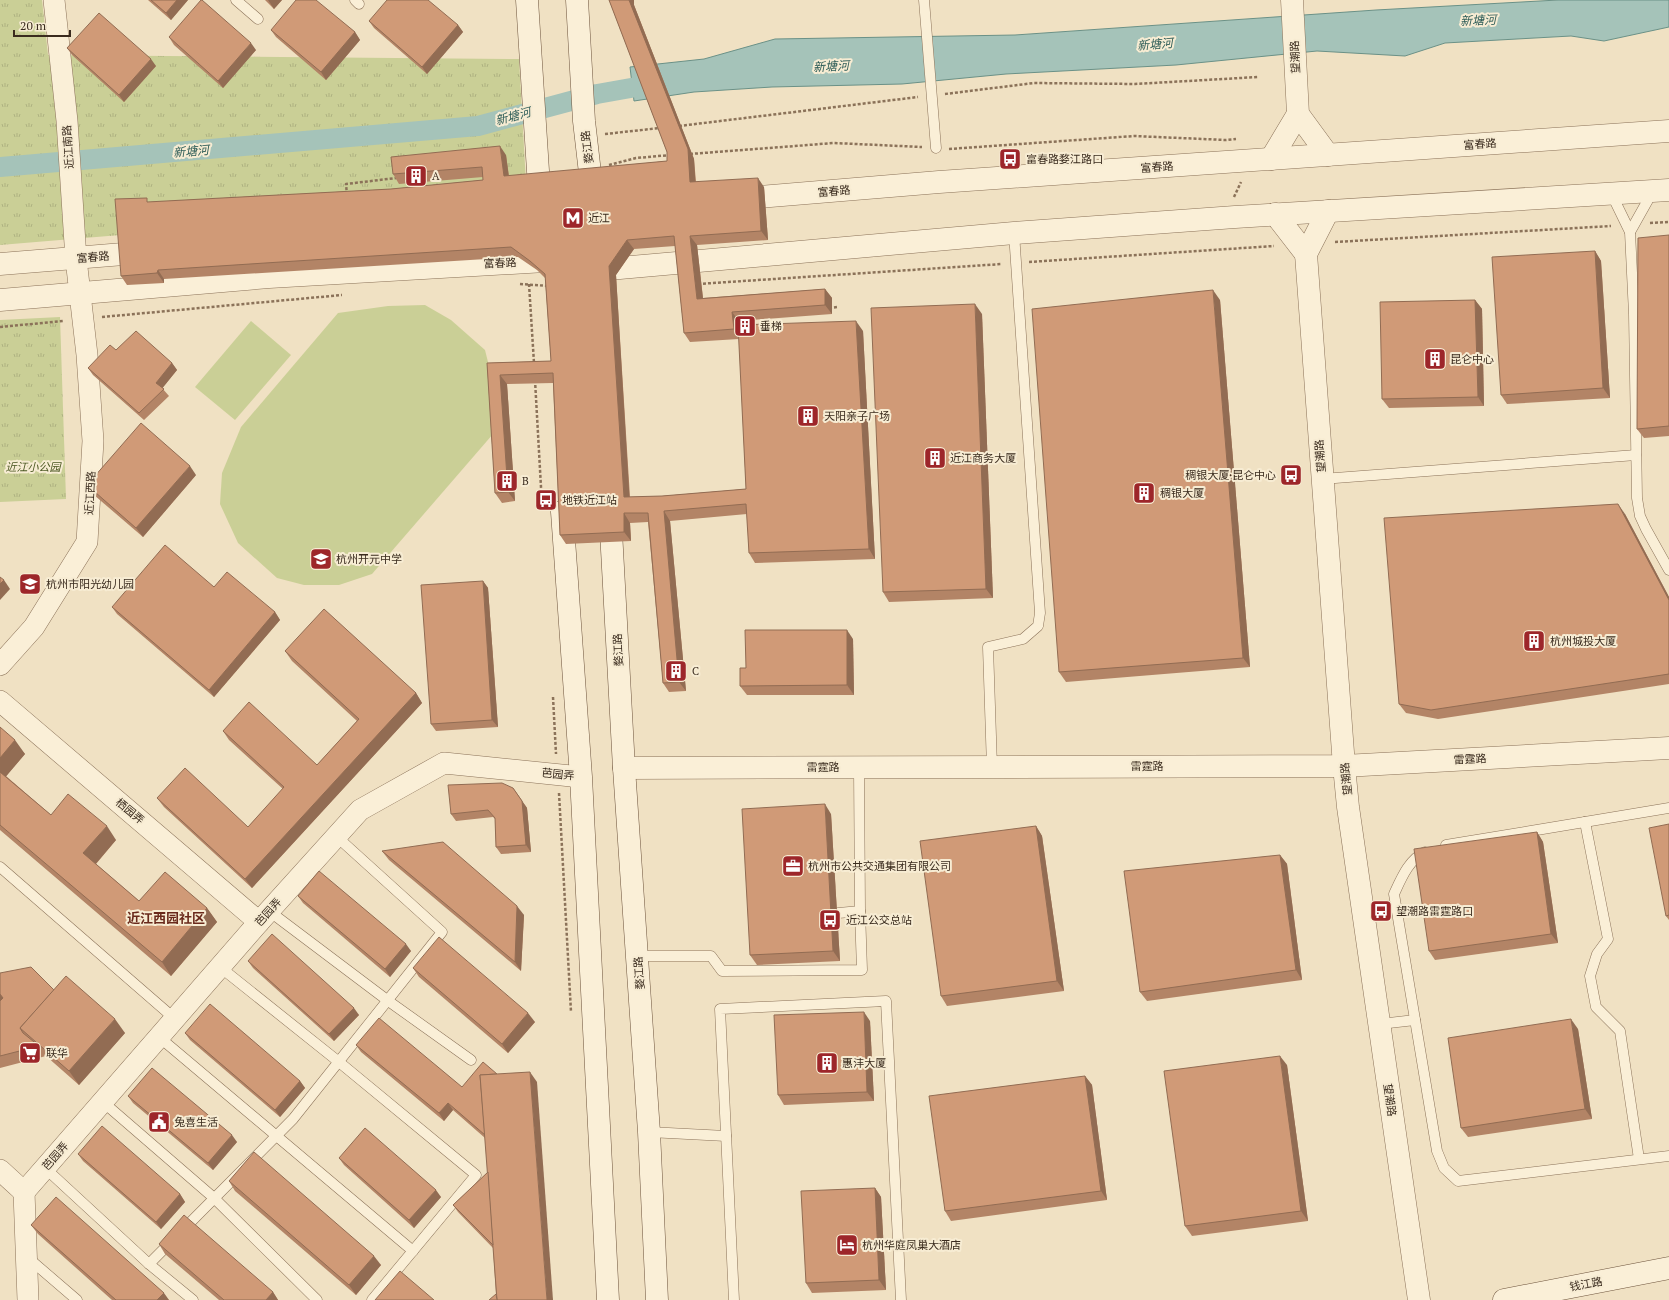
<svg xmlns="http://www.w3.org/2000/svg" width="1669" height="1300" font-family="'PT Serif','Noto Sans SC',serif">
<defs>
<pattern id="park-tufts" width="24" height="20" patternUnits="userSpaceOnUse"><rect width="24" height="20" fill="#cacf96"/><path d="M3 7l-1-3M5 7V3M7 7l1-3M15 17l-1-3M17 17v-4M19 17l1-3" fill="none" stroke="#aeb281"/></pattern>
</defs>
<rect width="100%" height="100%" fill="#f0e1c3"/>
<g fill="#cacf96">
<polygon points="425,305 451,320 485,350 495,390 493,434 372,574 339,585 304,585 277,578 238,543 220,504 222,473 241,427 338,313 388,306"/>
<polygon points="251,321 291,355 235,420 195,387"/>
</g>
<g fill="url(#park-tufts)">
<polygon points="0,0 42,0 48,55 519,59 527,201 0,245"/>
<polygon points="60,317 66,499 0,502 0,320"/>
</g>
<polygon fill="#a5c3b9" stroke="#6b9187" points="1558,0 1669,0 1669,27 1604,41 1571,36 1445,43 1405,56 1317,51 1176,65 1006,74 902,84 772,87 694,92 634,101 630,67 704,59 775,39 1015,35 1376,10"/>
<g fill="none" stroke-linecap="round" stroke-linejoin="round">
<polyline stroke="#a5c3b9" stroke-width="20" points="0,167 478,126 597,94 659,83"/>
<g stroke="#8b7259" stroke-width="11">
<g id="service">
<polyline points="236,0 258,19"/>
<polyline points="355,0 359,4"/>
<polyline points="924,0 936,148"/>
<polyline points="1611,193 1630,232 1634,314 1637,498 1640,516 1646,529 1669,570"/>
<polyline points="1630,232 1653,191"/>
<polyline points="1322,479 1636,455"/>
<polyline points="992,767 988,647 1023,639 1038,626 1040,613 1014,233"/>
<polyline points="1585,822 1608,939 1597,954 1590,976 1596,1007 1620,1031 1639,1159"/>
<polyline points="1446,845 1669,808"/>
<path d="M1425,852C1409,859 1401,879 1394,894L1437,1151L1444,1168L1458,1181L1669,1156"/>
<polyline points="0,867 175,1019"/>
<polyline points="269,911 387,1000 471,1060"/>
<polyline points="828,914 860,911 859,767"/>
<polyline points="638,956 711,956 722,971 862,970 860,911"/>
<polyline points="220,967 339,1062 476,1175 372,1300"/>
<polyline points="1380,1024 1415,1020"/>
<polyline points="159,1037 413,1251"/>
<polyline points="103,1102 214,1198 317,1300"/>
<polyline points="649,1132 726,1136"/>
<polyline points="45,1168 149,1264 193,1300"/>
<polyline points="27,1257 77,1300"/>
<polyline points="149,1264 293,1119 442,932 336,836"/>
<polyline points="734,1300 720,1009 886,1001 901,1300"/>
</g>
</g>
<g stroke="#8b7259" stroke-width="22">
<g id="minor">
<polyline points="0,665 34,627 87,542 93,441 87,355 76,259 67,121 54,0"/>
<polyline points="0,701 259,922"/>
<polyline points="0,1170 24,1192"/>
<polyline points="24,1192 259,922 360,810 444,763 581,777"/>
<polyline points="24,1192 28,1300"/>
</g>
</g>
<g stroke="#8b7259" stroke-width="23">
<g id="tertiary">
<polyline points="1292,0 1298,114 1328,155"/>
<polyline points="1271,159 1298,114"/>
<polyline points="736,199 939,182 1669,131"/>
<polyline points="1328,211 1306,254 1344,766 1348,807 1419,1300"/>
<polyline points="1275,214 1306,254"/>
<polyline points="0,264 148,252"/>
<polyline points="591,269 597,270 1014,233 1235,217 1669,190"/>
<polyline points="0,300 269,277 545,261 555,262"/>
<polyline points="624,768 1344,766 1669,748"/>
</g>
</g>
<g stroke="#6d533c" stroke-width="23">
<g id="secondary">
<polyline points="527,0 540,202"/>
<polyline points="577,0 584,121 593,199"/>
<polyline points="562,512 581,777 608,1300"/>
<polyline points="610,513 624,768 649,1132 657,1300"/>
<polyline points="1504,1300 1669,1268"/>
</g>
</g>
<g stroke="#8b7259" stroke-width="2.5" stroke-dasharray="3 2" stroke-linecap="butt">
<polyline points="945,94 1034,83 1135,84 1258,77"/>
<polyline points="679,126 918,97"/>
<polyline points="605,134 660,128"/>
<polyline points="949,149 1134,136 1226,140 1236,139"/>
<polyline points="690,154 834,143 922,147"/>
<polyline points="609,165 636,158 671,155"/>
<polyline points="347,195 346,184 396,178"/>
<polyline points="1234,197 1241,182"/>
<polyline points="1650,223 1669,222"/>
<polyline points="1335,242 1611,226"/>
<polyline points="1029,262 1274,246"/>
<polyline points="520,284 549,286"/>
<polyline points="529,284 534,363"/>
<polyline points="698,284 1002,264"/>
<polyline points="829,308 838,307"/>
<polyline points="102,317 342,295"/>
<polyline points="0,327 63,321"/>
<polyline points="535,380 542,505"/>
<polyline points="553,697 556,754"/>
<polyline points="559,793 571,1012"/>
</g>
<use href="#service" stroke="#faefd7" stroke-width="10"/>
<use href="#minor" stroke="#faefd7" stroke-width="21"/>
<use href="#tertiary" stroke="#faefd7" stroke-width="22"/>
<use href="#secondary" stroke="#faefd7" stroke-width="22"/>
</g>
<g fill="#b38466" fill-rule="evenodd">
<polygon points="148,0 188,0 171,20"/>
<polygon points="265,0 282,0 274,9"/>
<path d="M609,0H634V5L694,159L696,182L764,187L768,240L697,245L703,298L825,289L832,298V314L751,320V325L863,331L875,559L755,563L749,553L747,514L670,521L686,691L669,692L663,683L648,522L630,523L631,541L566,544L560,535L553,383L507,384L515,501L502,503L495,493L487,363L551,361L545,278L537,270L518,257L164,279V283L127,285L121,276L150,202L391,189L483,180V177L399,184L393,174L506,155L509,176L667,161V152ZM675,246L684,333L690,342L739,339L746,489L662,496L630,497L616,275L634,249Z"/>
<polygon points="369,21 458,25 463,32 427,74 374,28"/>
<polygon points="271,30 355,32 360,40 326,80 276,37"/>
<polygon points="169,37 256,50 223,88 174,45"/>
<polygon points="67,48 156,66 124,102 72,55"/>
<polygon points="1669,235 1669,436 1644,438 1637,429"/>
<polygon points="1595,251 1601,261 1610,398 1507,404 1501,395"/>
<polygon points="1220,300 1250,667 1066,682 1059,672"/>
<polygon points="1475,300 1482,309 1484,406 1389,408 1382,399"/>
<polygon points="982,314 993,598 889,602 883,592"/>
<polygon points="116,350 172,363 177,370 162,388 169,396 144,420 93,375 88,368"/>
<polygon points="196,475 143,537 94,495 87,485"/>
<polygon points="1625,514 1669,597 1669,684 1438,719 1406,713 1399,704"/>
<polygon points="483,581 488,588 498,727 436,731 431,724"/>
<polygon points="214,587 275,612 280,620 214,697 117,614 112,607"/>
<polygon points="853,639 854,695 747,695 740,686 746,668"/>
<polygon points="285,651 416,693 422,703 252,888 164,807 157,798 248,827 283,789 229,740 223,731 317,765 357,721 292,661"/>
<polygon points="0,727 25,754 6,776 51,815 116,840 96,864 139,901 207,908 217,922 171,976 0,830"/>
<polygon points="513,788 527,808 531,852 501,854 496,847 495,819 493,817 456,821 451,814"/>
<polygon points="831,814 840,961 757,965 750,955"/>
<polygon points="1669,824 1669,920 1666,916"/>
<polygon points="1036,826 1042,836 1064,991 947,1006 941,996"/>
<polygon points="1537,832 1543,842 1558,943 1435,960 1429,951"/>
<polygon points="382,851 524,915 521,971 389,860"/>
<polygon points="1280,855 1287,864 1302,980 1147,1001 1140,992"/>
<polygon points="298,896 411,951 390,977 303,903"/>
<polygon points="248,961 359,1015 334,1041 253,968"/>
<polygon points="413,968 535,1022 508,1053 419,977"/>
<polygon points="0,973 54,990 125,1033 79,1085 46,1056 0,1068"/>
<polygon points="870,1021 874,1101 784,1105 778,1095"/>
<polygon points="1578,1029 1592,1119 1468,1137 1461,1128"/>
<polygon points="185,1033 300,1081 305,1088 280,1117 190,1040"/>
<polygon points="356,1045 462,1087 497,1074 537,1082 496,1294 493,1248 458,1212 453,1205 488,1172 485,1138 453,1110 444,1121 361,1052"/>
<polygon points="1287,1065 1308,1221 1192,1236 1185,1226"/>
<polygon points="1085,1076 1092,1085 1107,1200 951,1221 945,1211"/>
<polygon points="128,1096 237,1142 213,1170 133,1103"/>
<polygon points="78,1154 180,1194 185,1202 161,1229 83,1161"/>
<polygon points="339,1158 441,1197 414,1228 344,1165"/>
<polygon points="229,1181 381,1265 356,1295 235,1191"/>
<polygon points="875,1188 881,1197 886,1290 812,1293 806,1283"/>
<polygon points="31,1225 169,1300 112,1300 38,1234"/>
<polygon points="159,1244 273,1292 278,1300 219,1300 165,1254"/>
</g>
<g fill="#926c53">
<polygon points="177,0 188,0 171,20 166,13"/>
<polygon points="268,0 282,0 274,9"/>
<polygon points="629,0 634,0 634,5 694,159 696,191 690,182"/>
<polygon points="458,25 463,32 427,74 422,67"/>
<polygon points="355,32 360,40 326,80 321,72"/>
<polygon points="251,43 256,50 223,88 218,81"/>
<polygon points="151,59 156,66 124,102 119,95"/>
<polygon points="500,146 506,155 510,186 504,176"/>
<polygon points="758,178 764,187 768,240 761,231"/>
<polygon points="690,236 697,245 704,308 697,299"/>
<polygon points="627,240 634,249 616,275 630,506 624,497 609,266"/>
<polygon points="1595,251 1601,261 1610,398 1603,388"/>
<polygon points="158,270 164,279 164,283 157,273"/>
<polygon points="825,289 832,298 832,314 825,305"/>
<polygon points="1213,290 1220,300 1250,667 1243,658"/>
<polygon points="1475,300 1482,309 1484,406 1478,397"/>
<polygon points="975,304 982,314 993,598 986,589"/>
<polygon points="732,312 739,321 738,330 740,332 741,339 734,329"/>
<polygon points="749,318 751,320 752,331 750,329"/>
<polygon points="856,321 863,331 875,559 869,549"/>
<polygon points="172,363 177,370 161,390 156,383"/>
<polygon points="500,375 507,384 515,501 508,492"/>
<polygon points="190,466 196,475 143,537 136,528"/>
<polygon points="1618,504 1625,514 1669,597 1669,600"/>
<polygon points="664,511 670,521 686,691 679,682"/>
<polygon points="624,513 630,523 631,541 624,532"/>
<polygon points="4,580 10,589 0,600 0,584"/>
<polygon points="483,581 488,588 498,727 492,720"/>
<polygon points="275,612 280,620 214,697 209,690"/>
<polygon points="847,630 853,639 854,695 847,685"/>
<polygon points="416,693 422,703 252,888 245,879"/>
<polygon points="15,740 25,754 3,780 0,776 0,758"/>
<polygon points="513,788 527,808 531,852 526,845"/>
<polygon points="825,804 831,814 840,961 833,951"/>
<polygon points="107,826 116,840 93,867 83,853"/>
<polygon points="1036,826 1042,836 1064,991 1057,981"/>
<polygon points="1537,832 1543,842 1558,943 1551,934"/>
<polygon points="1280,855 1287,864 1302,980 1296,970"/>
<polygon points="517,906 524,915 521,971 515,962"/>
<polygon points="207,908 217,922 171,976 162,962"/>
<polygon points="406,944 411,951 390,977 385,969"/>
<polygon points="0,994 10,1007 0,1018"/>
<polygon points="354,1008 359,1015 334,1041 329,1034"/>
<polygon points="864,1012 870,1021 874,1101 867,1092"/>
<polygon points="528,1013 535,1022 508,1053 502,1044"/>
<polygon points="115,1019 125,1033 79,1085 69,1071"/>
<polygon points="1571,1019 1578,1029 1592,1119 1585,1109"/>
<polygon points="1280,1056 1287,1065 1308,1221 1301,1211"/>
<polygon points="530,1072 537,1082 553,1300 547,1300"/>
<polygon points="1085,1076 1092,1085 1107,1200 1101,1191"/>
<polygon points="300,1081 305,1088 280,1117 275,1110"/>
<polygon points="448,1103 453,1110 444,1121 439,1113"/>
<polygon points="232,1135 237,1142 213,1170 208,1163"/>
<polygon points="875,1188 881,1197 886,1290 879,1280"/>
<polygon points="436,1190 441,1197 414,1228 409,1220"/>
<polygon points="180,1194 185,1202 161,1229 156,1222"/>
<polygon points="374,1256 381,1265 356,1295 349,1285"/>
<polygon points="273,1292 278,1300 266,1300"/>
<polygon points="164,1293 169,1300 157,1300"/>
</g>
<g fill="#d09a77" stroke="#926c53">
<polygon points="151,0 177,0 166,13"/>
<polygon points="201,0 202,0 251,43 218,81 169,37"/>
<polygon points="296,0 316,0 355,32 321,72 271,30"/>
<polygon points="387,0 428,0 458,25 422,67 369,21"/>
<polygon points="609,0 629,0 688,149 690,182 758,178 761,231 690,236 697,299 825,289 825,305 732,312 734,329 684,333 674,236 627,240 609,266 624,497 662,496 746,489 738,325 856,321 869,549 749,553 746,504 664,511 679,682 663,683 648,513 624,513 624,532 560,535 553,373 500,375 508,492 495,493 487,363 551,361 545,274 530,261 511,247 158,270 157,273 121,276 115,199 147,198 147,202 391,189 483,180 482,167 393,174 391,157 500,146 504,176 667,161 667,152"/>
<polygon points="99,13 151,59 119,95 67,48"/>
<polygon points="1669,235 1669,426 1637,429 1638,238"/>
<polygon points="1595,251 1603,388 1501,395 1492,257"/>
<polygon points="1213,290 1243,658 1059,672 1032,309"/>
<polygon points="1475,300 1478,397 1382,399 1380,302"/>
<polygon points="975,304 986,589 883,592 871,308"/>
<polygon points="749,318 750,325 738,325 739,330 738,330 737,319"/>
<polygon points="136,331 172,363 156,383 164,389 139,413 88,368 110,345 116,350"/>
<polygon points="141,423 190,466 136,528 87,485"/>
<polygon points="1618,504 1669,600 1669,674 1431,710 1399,704 1384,518"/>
<polygon points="165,545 214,587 227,572 275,612 209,690 112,607"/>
<polygon points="0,577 4,580 0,584"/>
<polygon points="483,581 492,720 431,724 421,585"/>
<polygon points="324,609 416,693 245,879 157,798 185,768 248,827 284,787 223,731 249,702 317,765 359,719 285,651"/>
<polygon points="745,630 847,630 847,685 740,686 740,668 746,668"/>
<polygon points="0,727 15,740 0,758"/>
<polygon points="0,772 51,815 68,794 107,826 83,853 139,901 165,872 207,908 162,962 0,825"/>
<polygon points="502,783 513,788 522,801 526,845 496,847 495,818 488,810 451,814 448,785"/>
<polygon points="825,804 833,951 750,955 742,809"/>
<polygon points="1669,824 1669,915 1666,916 1649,828"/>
<polygon points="1036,826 1057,981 941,996 920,841"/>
<polygon points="1537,832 1551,934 1429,951 1414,849"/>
<polygon points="443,842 517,906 515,962 382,851"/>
<polygon points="1280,855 1296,970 1140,992 1124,871"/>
<polygon points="319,871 406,944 385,969 298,896"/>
<polygon points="272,934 354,1008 329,1034 248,961"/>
<polygon points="439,937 528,1013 502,1044 413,968"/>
<polygon points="31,967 54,990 20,1028 23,1033 39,1046 0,1056 0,1001 3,998 0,994 0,973"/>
<polygon points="66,976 115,1019 69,1071 20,1028"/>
<polygon points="210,1004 300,1081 275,1110 185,1033"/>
<polygon points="864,1012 867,1092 778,1095 774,1015"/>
<polygon points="379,1018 462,1087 483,1062 497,1074 480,1075 485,1135 448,1103 439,1113 356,1045"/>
<polygon points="1571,1019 1585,1109 1461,1128 1448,1038"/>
<polygon points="1280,1056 1301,1211 1185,1226 1164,1071"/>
<polygon points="152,1068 232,1135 208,1163 128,1096"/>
<polygon points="530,1072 547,1300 497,1300 480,1075"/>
<polygon points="1085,1076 1101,1191 945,1211 929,1096"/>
<polygon points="102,1126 180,1194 156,1222 78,1154"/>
<polygon points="365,1128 436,1190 409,1220 339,1158"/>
<polygon points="254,1152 374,1256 349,1285 229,1181"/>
<polygon points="488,1172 493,1245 453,1205"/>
<polygon points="875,1188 879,1280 806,1283 801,1191"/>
<polygon points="56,1197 164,1293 157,1300 116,1300 31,1225"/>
<polygon points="184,1215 273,1292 266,1300 224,1300 159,1244"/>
<polygon points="400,1271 434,1300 375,1300"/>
<polygon points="496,1294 497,1300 489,1300"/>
</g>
<defs>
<g id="bus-square" transform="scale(1.15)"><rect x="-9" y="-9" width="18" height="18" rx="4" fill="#9d262a" stroke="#f7ecd3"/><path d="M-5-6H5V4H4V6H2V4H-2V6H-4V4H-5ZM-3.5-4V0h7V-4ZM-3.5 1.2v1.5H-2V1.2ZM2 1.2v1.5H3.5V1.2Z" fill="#fff"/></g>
<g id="building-square" transform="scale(1.15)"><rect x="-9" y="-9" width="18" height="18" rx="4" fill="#9d262a" stroke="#f7ecd3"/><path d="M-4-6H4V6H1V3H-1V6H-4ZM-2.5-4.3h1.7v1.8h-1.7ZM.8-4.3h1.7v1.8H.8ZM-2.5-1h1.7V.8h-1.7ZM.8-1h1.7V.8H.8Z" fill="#fff"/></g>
<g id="metro-square" transform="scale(1.15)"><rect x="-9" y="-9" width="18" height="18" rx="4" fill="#9d262a" stroke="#f7ecd3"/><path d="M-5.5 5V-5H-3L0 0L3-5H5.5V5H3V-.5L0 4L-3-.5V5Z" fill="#fff"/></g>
<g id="school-square" transform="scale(1.15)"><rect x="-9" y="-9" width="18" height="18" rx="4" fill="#9d262a" stroke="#f7ecd3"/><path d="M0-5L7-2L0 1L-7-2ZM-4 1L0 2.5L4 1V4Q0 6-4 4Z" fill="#fff"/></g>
<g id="office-square" transform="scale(1.15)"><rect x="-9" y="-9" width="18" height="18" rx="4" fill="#9d262a" stroke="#f7ecd3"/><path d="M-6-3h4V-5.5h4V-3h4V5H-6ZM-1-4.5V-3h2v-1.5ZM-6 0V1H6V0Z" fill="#fff"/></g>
<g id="supermarket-square" transform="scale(1.15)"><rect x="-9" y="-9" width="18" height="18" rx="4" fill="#9d262a" stroke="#f7ecd3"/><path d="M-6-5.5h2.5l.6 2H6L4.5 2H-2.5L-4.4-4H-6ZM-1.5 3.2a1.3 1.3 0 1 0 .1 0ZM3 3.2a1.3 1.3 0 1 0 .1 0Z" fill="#fff"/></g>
<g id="civic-square" transform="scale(1.15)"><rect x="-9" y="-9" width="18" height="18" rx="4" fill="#9d262a" stroke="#f7ecd3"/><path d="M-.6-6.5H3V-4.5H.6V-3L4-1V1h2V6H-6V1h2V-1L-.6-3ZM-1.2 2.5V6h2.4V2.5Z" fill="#fff"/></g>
<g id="hotel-square" transform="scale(1.15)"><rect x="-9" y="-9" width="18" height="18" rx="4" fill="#9d262a" stroke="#f7ecd3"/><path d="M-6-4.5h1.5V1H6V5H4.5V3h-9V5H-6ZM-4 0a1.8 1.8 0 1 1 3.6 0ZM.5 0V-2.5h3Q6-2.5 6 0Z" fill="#fff"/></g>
</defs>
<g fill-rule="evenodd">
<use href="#bus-square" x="1010" y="159"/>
<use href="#building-square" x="416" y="176"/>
<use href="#metro-square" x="573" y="218"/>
<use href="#building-square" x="745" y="326"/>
<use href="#building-square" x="1435" y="359"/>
<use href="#building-square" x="808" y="416"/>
<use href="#building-square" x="935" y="458"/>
<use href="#bus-square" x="1291" y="475"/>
<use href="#building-square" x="507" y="481"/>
<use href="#building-square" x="1144" y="493"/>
<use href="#bus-square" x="546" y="500"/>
<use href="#school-square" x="321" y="559"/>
<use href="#school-square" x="30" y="584"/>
<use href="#building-square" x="1534" y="641"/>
<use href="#building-square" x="676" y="671"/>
<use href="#office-square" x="793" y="866"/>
<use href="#bus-square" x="1381" y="911"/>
<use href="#bus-square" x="830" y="920"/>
<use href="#supermarket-square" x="30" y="1053"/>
<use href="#building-square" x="827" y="1063"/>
<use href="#civic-square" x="159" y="1122"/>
<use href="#hotel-square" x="847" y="1245"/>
</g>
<g text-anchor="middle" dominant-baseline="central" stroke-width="4" stroke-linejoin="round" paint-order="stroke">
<g font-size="11" fill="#3a2b1e" stroke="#f7ecd3">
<text transform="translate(1295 57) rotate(-93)">望潮路</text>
<text transform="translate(1480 144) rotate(-4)">富春路</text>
<text transform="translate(68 147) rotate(-94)">近江南路</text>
<text transform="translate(587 147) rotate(-97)">婺江路</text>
<text transform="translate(1157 167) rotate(-4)">富春路</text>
<text transform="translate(834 191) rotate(-5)">富春路</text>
<text transform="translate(93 257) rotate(-5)">富春路</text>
<text transform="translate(500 263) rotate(-3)">富春路</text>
<text transform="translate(1320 456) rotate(-94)">望潮路</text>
<text transform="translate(90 493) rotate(-87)">近江西路</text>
<text transform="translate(618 650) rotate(-93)">婺江路</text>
<text transform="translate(1470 759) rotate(-3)">雷霆路</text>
<text x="1147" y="766">雷霆路</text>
<text x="823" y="767">雷霆路</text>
<text transform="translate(558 774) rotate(6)">芭园弄</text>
<text transform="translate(1346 779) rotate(-96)">望潮路</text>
<text transform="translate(130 811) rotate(40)">栖园弄</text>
<text transform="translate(268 912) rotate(-48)">芭园弄</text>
<text transform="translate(639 973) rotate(-94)">婺江路</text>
<text transform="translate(1390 1100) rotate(82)">望潮路</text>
<text transform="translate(55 1156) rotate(-49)">芭园弄</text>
<text transform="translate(1586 1284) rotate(-11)">钱江路</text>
</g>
<g font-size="11" fill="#3a2b1e" stroke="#f7ecd3" text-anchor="start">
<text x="1026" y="159">富春路婺江路口</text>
<text x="432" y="176">A</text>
<text x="588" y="218">近江</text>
<text x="760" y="326">垂梯</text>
<text x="1450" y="359">昆仑中心</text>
<text x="824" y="416">天阳亲子广场</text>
<text x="950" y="458">近江商务大厦</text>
<text x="1276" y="475" text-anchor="end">稠银大厦·昆仑中心</text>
<text x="522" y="481">B</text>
<text x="1160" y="493">稠银大厦</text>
<text x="562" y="500">地铁近江站</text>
<text x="336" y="559">杭州开元中学</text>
<text x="46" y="584">杭州市阳光幼儿园</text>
<text x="1550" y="641">杭州城投大厦</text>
<text x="692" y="671">C</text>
<text x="808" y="866">杭州市公共交通集团有限公司</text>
<text x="1396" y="911">望潮路雷霆路口</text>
<text x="846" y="920">近江公交总站</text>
<text x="46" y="1053">联华</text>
<text x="842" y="1063">惠沣大厦</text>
<text x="174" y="1122">兔喜生活</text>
<text x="862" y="1245">杭州华庭凤巢大酒店</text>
</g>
<g font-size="11" font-style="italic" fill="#4c5823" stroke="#f7ecd3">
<text x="33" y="467">近江小公园</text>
</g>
<g font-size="12" font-style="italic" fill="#2c5b56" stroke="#f7ecd3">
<text transform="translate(1478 20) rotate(-2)">新塘河</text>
<text transform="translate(1155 44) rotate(-5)">新塘河</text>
<text transform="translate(831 66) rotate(-3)">新塘河</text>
<text transform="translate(513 116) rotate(-15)">新塘河</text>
<text transform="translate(191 151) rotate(-5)">新塘河</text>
</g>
<g font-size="13" font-weight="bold" fill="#69291b" stroke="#f7ecd3">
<text x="166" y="918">近江西园社区</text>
</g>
</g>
<path d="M14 30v6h56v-6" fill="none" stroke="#3a2b1e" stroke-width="2"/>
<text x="20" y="30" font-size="12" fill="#3a2b1e" stroke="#f7ecd3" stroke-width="3" paint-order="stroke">20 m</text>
</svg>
